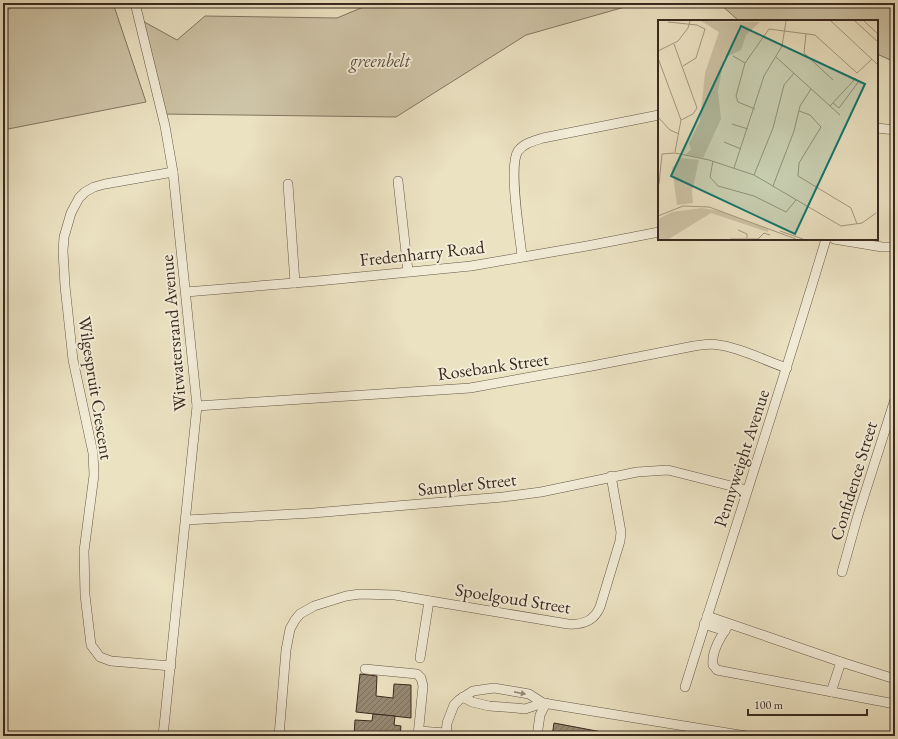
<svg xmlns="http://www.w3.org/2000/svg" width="898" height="739" font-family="'EB Garamond',serif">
<defs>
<pattern id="building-hatch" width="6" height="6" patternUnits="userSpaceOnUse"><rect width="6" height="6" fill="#968973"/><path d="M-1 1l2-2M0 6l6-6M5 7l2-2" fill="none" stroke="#7b705e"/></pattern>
</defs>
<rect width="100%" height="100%" fill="#ebe2c2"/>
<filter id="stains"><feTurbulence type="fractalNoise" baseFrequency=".005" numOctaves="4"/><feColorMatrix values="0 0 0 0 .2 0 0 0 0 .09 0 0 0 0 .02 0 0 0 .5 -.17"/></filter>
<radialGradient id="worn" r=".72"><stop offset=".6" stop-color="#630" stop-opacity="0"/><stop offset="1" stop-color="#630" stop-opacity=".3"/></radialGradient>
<g fill="#cdc3a6" stroke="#847662">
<polygon points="18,3 105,3 114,6 146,102 3,130 3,13"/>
<polygon points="373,3 639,3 526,35 396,117 161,114 139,19 177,40 205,16 337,18"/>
<polygon points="719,3 895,3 895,62 877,54 877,21 739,21"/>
</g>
<g fill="url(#building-hatch)" stroke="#3a291e">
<polygon points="360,674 377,676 376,696 393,698 394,684 411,685 411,718 356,712"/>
<polygon points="373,714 395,716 394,725 401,726 400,736 354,736 355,720 372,721"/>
<polygon points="554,723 623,736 552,736"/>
</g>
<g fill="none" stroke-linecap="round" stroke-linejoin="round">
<g stroke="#665747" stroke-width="10">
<g id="minor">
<polyline points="135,3 165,126 173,172 197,406 163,736"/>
<polyline points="877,128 895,130"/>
<polyline points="398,181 408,271"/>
<polyline points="288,184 295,283"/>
<polyline points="834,239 882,247 895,247"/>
<path d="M522,256C520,236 508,166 518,151C524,143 534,141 543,138L659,115"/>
<polyline points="186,292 318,281 471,266 587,246 659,232"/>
<path d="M197,406L470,388L592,366L694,346C702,345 711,343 719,345C742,348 765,361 787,368"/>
<polyline points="186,520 313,513 503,497 541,492 637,472 668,470 747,490"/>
<polyline points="842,572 858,515 895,399"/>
<polyline points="707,616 841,662 895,679"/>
<polyline points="704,624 725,631"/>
<path d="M729,624C722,635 711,651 713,665L717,670L895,704"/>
<polyline points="420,658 429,601"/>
<polyline points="171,666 111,661 100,657 91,645 85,595 84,551 94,475 93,453 73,360 65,286 63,251 64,237 71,213 79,198 85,192 94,187 105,184 173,172"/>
<polyline points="365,669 417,674 421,678 423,686 418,736"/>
<path d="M685,687C732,537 781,389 826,239"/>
<polyline points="831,692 841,662"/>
<polyline points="463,697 472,702 489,706 516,708 525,709 543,703"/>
<polyline points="419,731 446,733"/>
<path d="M279,736L286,650L290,629L295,620L300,614L314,606L346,596L360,594L395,595L568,624C583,625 594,621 600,607L620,541L621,532L611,476"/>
<polyline points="446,736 447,723 454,705 459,700 473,691 494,688 529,694 543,703 746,736"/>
<polyline points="537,736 540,715 546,703"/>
</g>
</g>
<use href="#minor" stroke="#f2ecd7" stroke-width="9"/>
</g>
<defs><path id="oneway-solid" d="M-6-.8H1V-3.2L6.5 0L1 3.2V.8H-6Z"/></defs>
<use fill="#968a7a" href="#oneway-solid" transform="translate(520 693) rotate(11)"/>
<g text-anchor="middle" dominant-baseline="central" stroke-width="4" stroke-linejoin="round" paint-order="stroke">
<g font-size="18" font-style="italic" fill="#5f5040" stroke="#f2ecd7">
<text x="380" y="60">greenbelt</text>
</g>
<g font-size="18" fill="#3a291e" stroke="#f2ecd7">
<text transform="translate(422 253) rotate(-6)">Fredenharry Road</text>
<text transform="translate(173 333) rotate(-95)">Witwatersrand Avenue</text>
<text transform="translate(493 366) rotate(-8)">Rosebank Street</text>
<text transform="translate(96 388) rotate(81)">Wilgespruit Crescent</text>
<text transform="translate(741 458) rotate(-72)">Pennyweight Avenue</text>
<text transform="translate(853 481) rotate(-73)">Confidence Street</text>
<text transform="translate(467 484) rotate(-6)">Sampler Street</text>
<text transform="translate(513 598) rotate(9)">Spoelgoud Street</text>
</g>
</g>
<g transform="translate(658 20)">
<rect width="220" height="220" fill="#ebe2c2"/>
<path d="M44,188L61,191L110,209V212L53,193L11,219H0V200L2,198L14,192Z" fill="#cdc3a6"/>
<path d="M43,1L102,2L88,15L83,30L66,38L60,71L63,99L45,138L27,135L33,130L31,123L42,101L47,53L61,12ZM23,138L41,140L34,171L35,183L19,185L14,148Z" fill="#cdc3a6"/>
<path fill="none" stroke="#a49880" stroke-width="1" d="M173,1L219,44M197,1L220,22M206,1L220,14M10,2L39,5L47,9L38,38L25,46M148,14L146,33L175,60M16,24L39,88L35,94L23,100M0,31L20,21L30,8L32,1M75,36L87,43M118,37L182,95M0,38L23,100L17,132M175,83L181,88L201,61M172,86L198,58M97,89L80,82L78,76L87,43L111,9L157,15L199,53L214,39M141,91L152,95L163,107L141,143L140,156L193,188L199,204M0,97L12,110L21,114M74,104L90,109M66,122L83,129M4,134L17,133L51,140L96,155L183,206L204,203L218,193M55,141L52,157L60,166L96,176L128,192L138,180M76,148L106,56L124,26L128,1M96,155L115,108L126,65L136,53M1,164L4,134M115,166L136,111L142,86L153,69M0,196L25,186L51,187L138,219M80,210L89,214V218M122,211L145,219M72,219H100L106,213L112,215"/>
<path fill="#0f766e" fill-opacity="0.15" stroke="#0f766e" stroke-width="2" d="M83,6L207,64L137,214L13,156Z"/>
<rect width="220" height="220" fill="none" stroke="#3a291e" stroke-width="2"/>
</g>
<rect width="898" height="739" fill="none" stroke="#ebe2c2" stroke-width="16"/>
<rect x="4" y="4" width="890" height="731" fill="none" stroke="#3a291e" stroke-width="2"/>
<rect x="8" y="8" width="882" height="723" fill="none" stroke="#3a291e"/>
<path d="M748 709v6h119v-6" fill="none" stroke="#3a291e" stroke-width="2"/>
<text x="754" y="709" font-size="12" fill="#3a291e" stroke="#f2ecd7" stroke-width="3" paint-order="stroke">100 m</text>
<rect width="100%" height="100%" filter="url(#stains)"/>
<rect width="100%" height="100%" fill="url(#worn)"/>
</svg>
